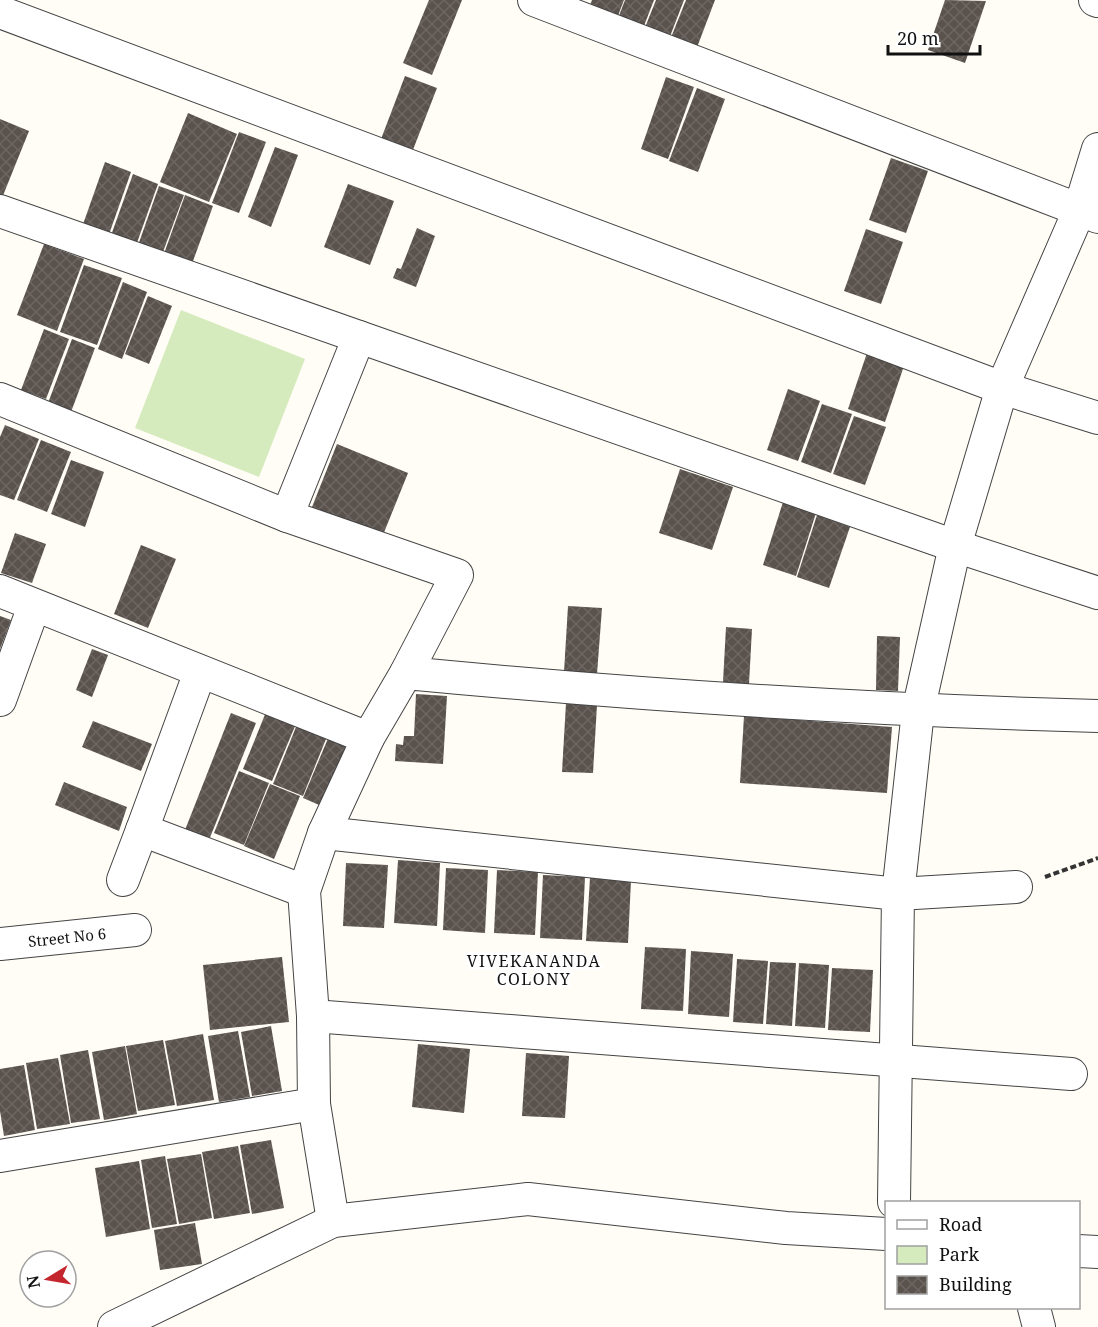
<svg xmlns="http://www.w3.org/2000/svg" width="1098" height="1327" font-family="'Noto Serif',serif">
<defs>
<pattern id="building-cross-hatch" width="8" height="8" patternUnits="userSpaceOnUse" patternTransform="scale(1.5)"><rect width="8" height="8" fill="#5a524d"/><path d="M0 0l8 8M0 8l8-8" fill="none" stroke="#6d6662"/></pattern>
</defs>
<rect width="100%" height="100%" fill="#fffdf5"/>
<polygon fill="#d5ebbd" points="181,310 305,359 259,477 135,428"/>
<g fill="url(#building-cross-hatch)">
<polygon points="429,0 462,0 432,75 403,63"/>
<polygon points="592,0 624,0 616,21 588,10"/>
<polygon points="625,0 654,0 642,31 617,21"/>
<polygon points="656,0 684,0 669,39 644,30"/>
<polygon points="686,0 715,0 696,50 670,40"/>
<polygon points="945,0 986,1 965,63 928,50"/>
<polygon points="405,76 437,88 409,160 378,147"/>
<polygon points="666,77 694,87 668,159 641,149"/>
<polygon points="697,88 725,99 698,172 669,161"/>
<polygon points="188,113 237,134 209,202 160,182"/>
<polygon points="0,119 29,131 2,198 0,197"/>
<polygon points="239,132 266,142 239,213 212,203"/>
<polygon points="275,147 298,155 271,227 248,217"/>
<polygon points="891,158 928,171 906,233 869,220"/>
<polygon points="105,162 131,172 107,240 81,230"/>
<polygon points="133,174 158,184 134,251 109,241"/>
<polygon points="348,184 394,201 370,265 324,247"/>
<polygon points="159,186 184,195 160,260 136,251"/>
<polygon points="185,195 213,206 189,272 161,262"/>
<polygon points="417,228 435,236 416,287 393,278 397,268 401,269"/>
<polygon points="866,229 903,242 881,304 844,291"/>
<polygon points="44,244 84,259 57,331 17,315"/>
<polygon points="84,265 122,278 97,345 60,332"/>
<polygon points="123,282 147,292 122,359 98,349"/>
<polygon points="148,296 172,306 149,364 125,354"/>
<polygon points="44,329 69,339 46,399 21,390"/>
<polygon points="72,339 95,348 71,412 48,403"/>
<polygon points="869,347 906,360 885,422 848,409"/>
<polygon points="788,389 820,401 798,461 767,450"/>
<polygon points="822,404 852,414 831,473 801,462"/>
<polygon points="854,416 886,427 865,485 833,474"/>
<polygon points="5,425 39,439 14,500 0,495 0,437"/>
<polygon points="41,440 71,452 47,512 17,500"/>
<polygon points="337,444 408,473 383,535 312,507"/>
<polygon points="71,460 104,472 85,527 51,514"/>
<polygon points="680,469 733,487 712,550 659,533"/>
<polygon points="783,502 816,513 796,576 763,565"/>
<polygon points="817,515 850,527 829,588 797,577"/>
<polygon points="15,533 46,544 32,583 1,573"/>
<polygon points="141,545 176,559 148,628 114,614"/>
<polygon points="568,606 602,608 597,674 564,672"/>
<polygon points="0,616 11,620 0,649"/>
<polygon points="726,627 752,629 749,684 723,682"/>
<polygon points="877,636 900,637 898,691 876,690"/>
<polygon points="92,649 108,655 92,697 76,690"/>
<polygon points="416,694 447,696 443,764 395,761 396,744 403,745 404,736 414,736"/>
<polygon points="566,703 597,705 593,773 562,772"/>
<polygon points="268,707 298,719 272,781 243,769"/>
<polygon points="231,713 256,723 209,840 185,830"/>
<polygon points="744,716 892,727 887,793 740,783"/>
<polygon points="93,721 152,744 141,771 82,747"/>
<polygon points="298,722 328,734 303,796 273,784"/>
<polygon points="329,736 358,748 333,811 303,798"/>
<polygon points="239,771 269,783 244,845 214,833"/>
<polygon points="64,782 127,807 119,831 55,805"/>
<polygon points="270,784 300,796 274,859 244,846"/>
<polygon points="398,860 440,863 437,926 394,923"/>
<polygon points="346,863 388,865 384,928 343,926"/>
<polygon points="446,868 488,870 485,933 443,930"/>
<polygon points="497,870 538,872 535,935 494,933"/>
<polygon points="543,875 585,877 582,940 540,938"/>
<polygon points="590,878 631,880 628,943 586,941"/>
<polygon points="645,947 686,949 683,1011 641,1009"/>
<polygon points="691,951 733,954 729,1017 688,1014"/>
<polygon points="282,957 289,1022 210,1030 203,965"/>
<polygon points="737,959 768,961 763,1024 733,1022"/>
<polygon points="770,962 796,963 792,1026 766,1024"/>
<polygon points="799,963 829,965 825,1028 795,1026"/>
<polygon points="832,968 873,970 870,1032 828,1030"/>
<polygon points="271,1026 282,1091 252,1096 241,1032"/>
<polygon points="238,1031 250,1097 219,1102 208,1036"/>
<polygon points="203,1034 214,1100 177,1106 165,1041"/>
<polygon points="163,1040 175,1105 138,1111 126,1046"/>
<polygon points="418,1044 470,1049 464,1113 412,1107"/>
<polygon points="125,1046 137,1114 104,1120 92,1052"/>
<polygon points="88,1050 100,1119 71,1123 60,1055"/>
<polygon points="526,1053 569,1056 565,1118 522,1116"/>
<polygon points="58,1058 70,1124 37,1129 26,1063"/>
<polygon points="24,1065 35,1130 4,1136 0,1111 0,1069"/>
<polygon points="271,1140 284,1208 252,1214 240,1145"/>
<polygon points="238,1146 250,1213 214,1219 202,1152"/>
<polygon points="201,1154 212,1218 179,1224 167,1159"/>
<polygon points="165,1156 177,1224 152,1228 141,1160"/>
<polygon points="139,1161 150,1229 106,1237 95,1168"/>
<polygon points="195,1223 202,1264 160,1270 154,1230"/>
</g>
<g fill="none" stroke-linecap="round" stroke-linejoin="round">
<g stroke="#444" stroke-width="34">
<g id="minor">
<polyline points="534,0 1098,217"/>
<polyline points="1095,0 1098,1"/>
<polyline points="0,12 1002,388 1098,418"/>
<polyline points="0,211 955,546 1098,593"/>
<polyline points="0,399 287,516 457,575 406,673"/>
<polyline points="287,516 359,337"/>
<path d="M0,591L368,738L406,673C636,695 867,710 1098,716"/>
<polyline points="200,672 142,830 304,891"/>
<polyline points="0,700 34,606"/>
<polyline points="324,833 898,894 1016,887"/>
<polyline points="123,880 142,830"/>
<polyline points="0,944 135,930"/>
<polyline points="313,1016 1071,1074"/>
<polyline points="0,1156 314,1104"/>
<polyline points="894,1202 898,894 918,711 955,546 1002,388 1079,211 1098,149"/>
<polyline points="333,1221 528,1199 786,1228 886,1234"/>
<polyline points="1078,1251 1098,1252"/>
<polyline points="1034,1308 1039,1327"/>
<polyline points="114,1327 333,1221 314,1104 313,1016 304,891 324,833 368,738"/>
</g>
</g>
<polyline stroke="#333" stroke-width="4" stroke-dasharray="6 3" stroke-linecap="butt" points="1045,877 1098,858"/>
<use href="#minor" stroke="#fff" stroke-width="32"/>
</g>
<g text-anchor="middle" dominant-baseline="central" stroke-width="6" stroke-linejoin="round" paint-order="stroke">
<g font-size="15" fill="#111" stroke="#fff">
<text transform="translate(67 937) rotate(-6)">Street No 6</text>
</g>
<g font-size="16" letter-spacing="1.5" fill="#111" stroke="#fff">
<text x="534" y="961">VIVEKANANDA<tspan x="534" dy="18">COLONY</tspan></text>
</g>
</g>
<rect x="885" y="1201" width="195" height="108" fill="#ffffff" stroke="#a0a0a0" stroke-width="1.5"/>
<rect x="897" y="1220" width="30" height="9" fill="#ffffff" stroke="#a0a0a0" stroke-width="1.5"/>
<text x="939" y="1231" font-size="18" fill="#111111">Road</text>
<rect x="897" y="1246" width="30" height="18" fill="#d5ebbd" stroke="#a0a0a0" stroke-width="1.5"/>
<text x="939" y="1261" font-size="18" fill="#111111">Park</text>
<rect x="897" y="1276" width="30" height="18" fill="url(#building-cross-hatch)" stroke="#a0a0a0" stroke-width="1.5"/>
<text x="939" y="1291" font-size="18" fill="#111111">Building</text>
<g transform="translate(48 1279) rotate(259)"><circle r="28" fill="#ffffff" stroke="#a0a0a0" stroke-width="1.5"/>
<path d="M0-4.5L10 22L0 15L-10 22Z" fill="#c4262e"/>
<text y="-9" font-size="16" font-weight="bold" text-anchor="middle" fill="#111111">N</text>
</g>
<path d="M888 45v9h92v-9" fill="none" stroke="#111111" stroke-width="3"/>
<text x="897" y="45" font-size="18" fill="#111111" stroke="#ffffff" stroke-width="4.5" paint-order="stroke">20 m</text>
</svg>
